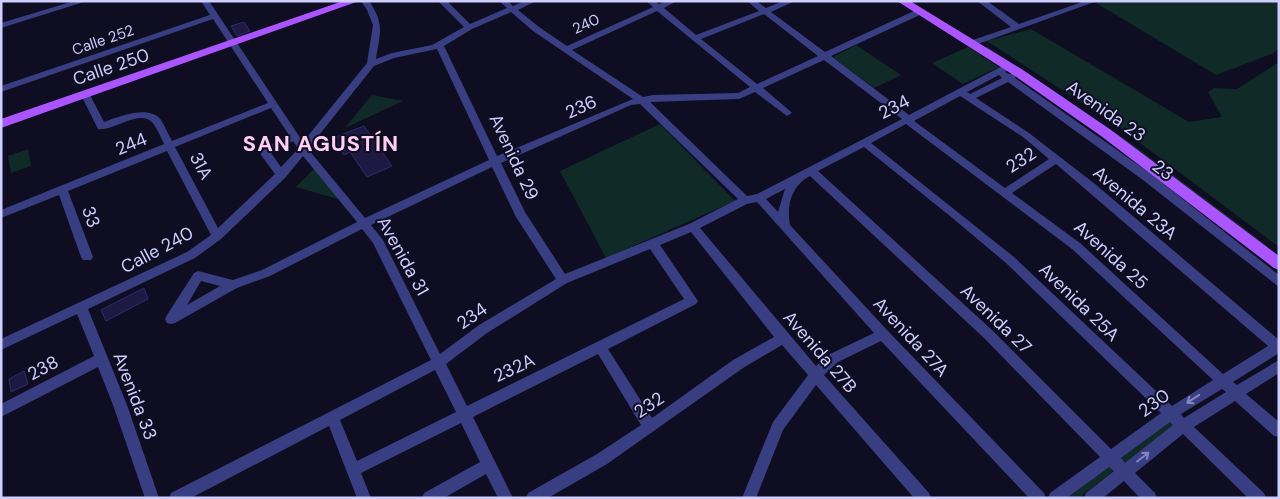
<svg xmlns="http://www.w3.org/2000/svg" width="1280" height="499" font-family="'DM Sans',sans-serif">
<rect width="100%" height="100%" fill="#0e0d21"/>
<g fill="#102b27">
<polygon points="1102,1 1279,1 1279,48 1274,53 1216,75 1096,3"/>
<polygon points="1031,29 1189,122 1222,117 1208,92 1214,88 1237,89 1279,62 1279,247 1120,128 987,41"/>
<polygon points="856,45 901,75 874,88 833,57"/>
<polygon points="968,47 999,67 963,84 932,63"/>
<polygon points="988,47 1132,144 1248,231 1279,256 1130,145 986,48"/>
<polygon points="372,95 403,101 345,128"/>
<polygon points="660,124 735,201 606,258 560,171"/>
<polygon points="28,149 31,166 11,173 8,156"/>
<polygon points="316,167 345,201 296,187"/>
<polygon points="1171,421 1175,424 1125,464 1120,459"/>
<polygon points="1111,464 1116,469 1079,498 1068,498"/>
</g>
<g fill="#1d1942" stroke="#302b6e">
<polygon points="244,22 250,31 237,36 231,26"/>
<polygon points="364,126 392,166 367,177 350,152 344,155 333,138"/>
<polygon points="144,288 148,299 106,321 101,310"/>
<polygon points="24,371 28,384 11,392 9,379"/>
</g>
<g fill="none" stroke-linecap="round" stroke-linejoin="round">
<g fill="#383e81" fill-rule="evenodd">
<polygon points="74,1 87,1 1,28 1,23"/>
<path d="M201,1H209L303,142L367,63L373,25L367,10L361,1H369C385,24 380,33 376,59L392,53L432,45L464,27L438,1H447L470,24L507,8L499,1H508L513,6L524,1H536L518,10L539,27L567,46L653,7L646,1H655L659,4L666,1H677L664,8L696,35L759,11L747,1H756L766,8L783,1H795L771,12L825,52L916,10H922V14L831,56L909,115L1006,64H1012V68L1005,72L1009,74H1015L1016,76L1015,78L1151,174L1279,275V287L1143,180L1008,82L976,98L1029,133L1095,184L1279,340V353L1233,382L1237,385L1279,360V373L1246,394L1279,422V437L1274,436L1235,401L1194,427L1264,493L1266,498H1248L1183,434L1135,473L1155,493L1157,498H1140L1124,481L1103,498H1084L1086,493L1114,471L1109,467L1067,498H1048L1050,493L1100,457L984,338L810,176C792,185 786,205 790,225L887,330L1044,493L1046,498H1029L881,341L838,362L824,375L929,493L931,498H914L816,385L783,430L756,498H742L773,422L808,375L782,345L743,368L607,464L548,498H526L528,493L597,454L641,425L598,354L473,417L513,498H498L486,474L444,498H422L424,493L480,462L461,423L361,473L371,498H357L329,426L191,498H169L171,493L431,360L373,243L362,229L270,276L237,288L175,323L171,324L167,323L165,319L167,315L194,273L198,271L233,280L262,270L357,222L303,156L285,178L221,239L195,258L88,309L127,405L159,498H145L113,405L98,367L1,417V404L94,356L77,314L1,350V339L187,252L211,235L167,151L68,191L93,257L91,260H83L81,257L59,195L1,218V210L164,144C161,138 157,128 152,122C139,109 112,132 98,129L81,95L83,93H89L104,122C118,117 149,104 161,120C165,126 168,134 172,141L268,103L213,19L1,92V86L210,15ZM657,11L750,87L738,93L653,95L643,97L572,50ZM511,12L533,31L633,99L497,156L444,46L472,29ZM764,14L818,56L757,84L701,39ZM437,49L489,160L365,218L308,149L374,66L394,58ZM824,60L902,119L757,194L747,196L650,102L739,99L755,92L787,116L792,113L790,111L763,88ZM999,75L1002,78L970,94L967,92ZM960,96L1023,137L1049,159L1005,188L914,121ZM640,104L738,199L689,224L565,274L525,212L501,163L631,105ZM271,108L289,135L261,151V155L275,174L218,228L175,147ZM906,124L1072,249L1213,380L1172,406L1014,257L871,143ZM293,141L298,149L281,167L271,153ZM864,147L950,216L1006,263L1161,413L1111,449L992,330L818,171ZM1056,164L1268,346L1223,374L1080,243L1012,193ZM492,167L516,217L556,279L479,325L440,354L383,240L371,225ZM785,189L778,212L766,199ZM757,202L874,333L830,354L816,366L700,228L747,204ZM691,232L774,337L733,360L652,418L608,349L696,304L698,301L696,298L660,245ZM650,249L684,299L467,406L446,364L487,333L567,283ZM201,281L220,286L187,305ZM435,370L456,412L357,461L340,420ZM1222,389L1226,392L1184,418L1181,414ZM1170,422L1173,425L1125,463L1121,458Z"/>
<polygon points="977,1 987,1 1019,24 1085,1 1097,1 970,47 966,44 967,42 1011,27"/>
</g>
<g fill="#ab55ff" fill-rule="evenodd">
<polygon points="343,1 359,1 1,128 1,119"/>
<polygon points="897,1 910,1 1023,70 1111,130 1279,256 1279,270 1274,268 1101,136 1015,76"/>
</g>
</g>
<defs><path id="oneway-shaft" d="M-6 0H5M1.5-3L5.5 0L1.5 3" fill="none" stroke-width="1.6" stroke-linecap="round" stroke-linejoin="round" transform="scale(1.25)"/></defs>
<g stroke="#8386c0">
<use href="#oneway-shaft" transform="translate(1193 399) rotate(147)"/>
<use href="#oneway-shaft" transform="translate(1143 457) rotate(-37)"/>
</g>
<g text-anchor="middle" dominant-baseline="central" stroke-width="4" stroke-linejoin="round" paint-order="stroke">
<g font-size="15" fill="#ceceff" stroke="#0e0d21">
<text transform="translate(586 24) rotate(-24)">240</text>
<text transform="translate(103 40) rotate(-19)">Calle 252</text>
</g>
<g font-size="18" fill="#ceceff" stroke="#0e0d21">
<text transform="translate(111 67) rotate(-19)">Calle 250</text>
<text transform="translate(581 107) rotate(-24)">236</text>
<text transform="translate(894 107) rotate(-27)">234</text>
<text transform="translate(1106 111) rotate(35)">Avenida 23</text>
<text transform="translate(131 144) rotate(-22)">244</text>
<text transform="translate(514 157) rotate(65)">Avenida 29</text>
<text transform="translate(1021 160) rotate(-33)">232</text>
<text transform="translate(201 166) rotate(62)">31A</text>
<text transform="translate(1163 170) rotate(37)">23</text>
<text transform="translate(1135 203) rotate(40)">Avenida 23A</text>
<text transform="translate(91 217) rotate(70)">33</text>
<text transform="translate(157 250) rotate(-28)">Calle 240</text>
<text transform="translate(1111 255) rotate(42)">Avenida 25</text>
<text transform="translate(403 256) rotate(61)">Avenida 31</text>
<text transform="translate(1079 302) rotate(44)">Avenida 25A</text>
<text transform="translate(472 316) rotate(-35)">234</text>
<text transform="translate(996 319) rotate(44)">Avenida 27</text>
<text transform="translate(911 337) rotate(47)">Avenida 27A</text>
<text transform="translate(820 352) rotate(49)">Avenida 27B</text>
<text transform="translate(43 368) rotate(-28)">238</text>
<text transform="translate(514 368) rotate(-25)">232A</text>
<text transform="translate(135 396) rotate(69)">Avenida 33</text>
<text transform="translate(1154 403) rotate(-36)">230</text>
<text transform="translate(649 405) rotate(-34)">232</text>
</g>
<g font-size="22" font-weight="bold" letter-spacing="1" fill="#ffd0f4" stroke="#0e0d21">
<text x="321" y="143">SAN AGUSTÍN</text>
</g>
</g>
<rect width="1280" height="499" fill="none" stroke="#ceceff" stroke-width="5"/>
</svg>
